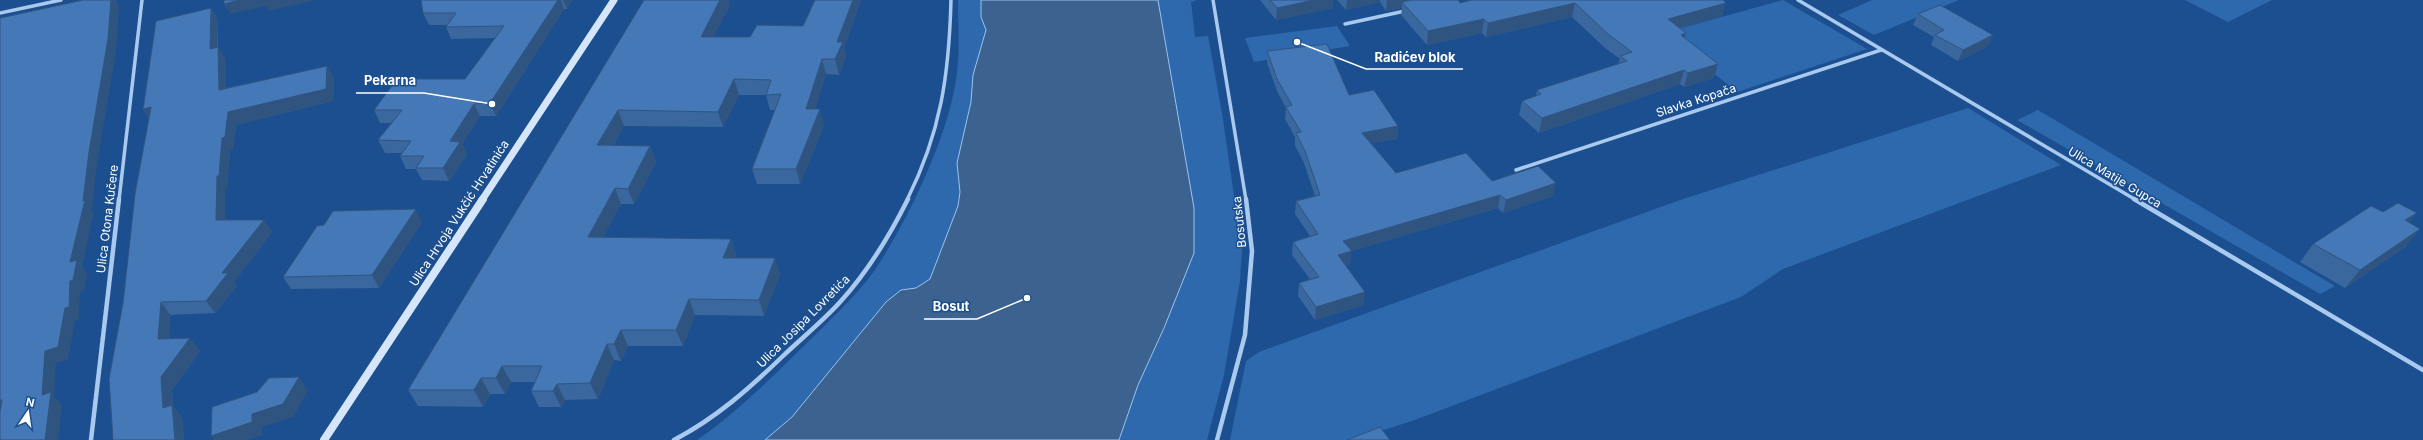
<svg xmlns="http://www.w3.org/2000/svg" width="2423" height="440" font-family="Inter,sans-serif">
<rect width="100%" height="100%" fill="#1b4f8f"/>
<g fill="#2e69ad">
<path d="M958,0H981V17L986,30L973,75L971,102L957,163L960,192L958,206L930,279L916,288L901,290L886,302L792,417L765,440H697C739,411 775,374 812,338C836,314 864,289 882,259C912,211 951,129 957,72C960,49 958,24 958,0Z"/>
<polygon points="1158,0 1197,0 1191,2 1195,37 1208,36 1222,113 1242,250 1240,281 1224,375 1207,440 1119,440 1138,385 1164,328 1170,67"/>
<polygon points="1783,0 1867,49 1737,92 1664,33"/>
<polygon points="1872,0 1959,0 1874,35 1838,15"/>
<polygon points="2185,0 2272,0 2228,22"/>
<polygon points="1337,26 1350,46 1254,62 1245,38"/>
<polygon points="1968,108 2061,165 1783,269 1741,297 1412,421 1352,440 1230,440 1246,361 1259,352 1680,200"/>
<polygon points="2038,110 2296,263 2335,286 2320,294 2017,120"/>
</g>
<polygon fill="#3c6290" stroke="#9cc4f0" points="981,0 1158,0 1194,208 1194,253 1164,328 1138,385 1119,440 765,440 792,417 886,302 901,290 916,288 930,279 958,206 960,192 957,163 971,102 973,75 986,30 981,17"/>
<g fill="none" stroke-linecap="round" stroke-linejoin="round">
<g stroke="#a9c9ee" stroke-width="3.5">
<polyline points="1213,0 1246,200"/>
<polyline points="1798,0 2136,200"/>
<polyline points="0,13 61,0"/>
<polyline points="1345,24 1405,11"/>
<polyline points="1516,170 1881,50"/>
<polyline points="119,200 142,0"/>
<path d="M907,200C941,132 949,75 951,0"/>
</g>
<g stroke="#a9c9ee" stroke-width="4.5">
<polyline points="2134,199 2423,370"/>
<polyline points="91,440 119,199"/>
<path d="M674,440C716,418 750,388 784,355C803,337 824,320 841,301C869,270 890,235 908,199"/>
<polyline points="1217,440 1245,335 1252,251 1246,199"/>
</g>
<polyline stroke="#d6e6fa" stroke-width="7" points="482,200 614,0"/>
<polyline stroke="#d6e6fa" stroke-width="8" points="324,440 483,199"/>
</g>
<g fill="#3a679d">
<polygon points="421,0 572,0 567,9 564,9 496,116 480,116 462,144 467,154 449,181 422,180 416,169 406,169 400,156 402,153 385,153 378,140 392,123 380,123 374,110 465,79 495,38 451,39 446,27 447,25 429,25 423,13"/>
<polygon points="644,0 730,5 713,37 750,37 803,26 815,0 861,0 844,48 846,57 839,75 826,74 815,109 824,125 800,184 757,184 752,169 775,110 770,110 766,95 739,95 723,127 624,126 613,146 650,146 656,162 634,204 621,204 603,237 731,239 736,255 735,258 780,274 764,316 695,315 683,346 628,346 621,361 614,360 598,399 565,400 561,407 539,407 531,391 535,382 511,382 505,394 490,394 483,407 418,406 408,390"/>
<polygon points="1260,0 1333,0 1333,8 1276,20"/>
<polygon points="1337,0 1458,0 1460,3 1723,0 1722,16 1680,28 1685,38 1714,78 1684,87 1680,84 1539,133 1519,115 1522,101 1536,96 1537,90 1618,64 1620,59 1605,48 1572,17 1486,37 1482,33 1427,45 1401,15 1402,8 1386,11 1380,2 1346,10"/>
<polygon points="211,8 218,20 218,47 225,59 226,88 327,66 334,78 333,101 236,125 233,149 230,150 227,189 225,189 225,220 264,220 272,232 234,282 237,286 215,313 170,315 169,339 200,351 172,390 173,407 182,418 184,440 123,303 149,118 143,109"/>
<polygon points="1918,14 1993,35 1988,46 1958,61 1931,45 1934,37 1913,25"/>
<polygon points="1267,51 1349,95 1398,126 1397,139 1371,143 1396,173 1492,181 1553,196 1503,213 1498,208 1351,251 1350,264 1345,265 1365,292 1363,305 1315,320 1298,296 1299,283 1310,279 1292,255 1293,242 1310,236 1295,214 1296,201 1315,196 1304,163 1295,146 1295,137 1285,119 1286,108 1277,91 1267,63"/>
<polygon points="2383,212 2417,213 2409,222 2420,229 2405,247 2345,288 2300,262 2313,244"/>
<polygon points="422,222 379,288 291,289 283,277"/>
</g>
<g fill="#305480">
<polygon points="111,0 116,0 119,5 116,51 97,164 92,210 94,212 82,267 87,273 84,292 80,293 79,319 75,321 68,360 56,363 54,396 62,405 58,440 45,440 42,395 45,351 70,262 89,152"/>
<polygon points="240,0 316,0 269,11 266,6 230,14 224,4"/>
<polygon points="558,0 561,0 564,9 496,116 490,103"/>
<polygon points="563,0 572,0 567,9"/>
<polygon points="719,0 729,0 730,5 705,52 701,37"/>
<polygon points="853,0 861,0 844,48 846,57 839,75 835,59 837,42"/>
<polygon points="1314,0 1333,0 1333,8 1276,20 1277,8"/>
<polygon points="1347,0 1380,0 1380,2 1346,10"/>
<polygon points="1387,0 1442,0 1402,2 1402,8 1386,11"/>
<polygon points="1575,3 1572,17 1486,37 1488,23"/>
<polygon points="1726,3 1722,16 1664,32 1668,19"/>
<polygon points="211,8 218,20 217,61 210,49"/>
<polygon points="1484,19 1482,33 1427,45 1428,31"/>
<polygon points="1686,33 1682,47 1681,35"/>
<polygon points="1993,35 1988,46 1958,61 1963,50"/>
<polygon points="218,47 225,59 227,102 219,90"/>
<polygon points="822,59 826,74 810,125 806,109"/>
<polygon points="1718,64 1714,78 1684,87 1688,73"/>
<polygon points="327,66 334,78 333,101 236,125 233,149 230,150 227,189 225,189 225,233 216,220 217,176 222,138 228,112"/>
<polygon points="1684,70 1680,84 1539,133 1542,118"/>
<polygon points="734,79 739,95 723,127 718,112"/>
<polygon points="474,104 480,116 462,144 467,154 449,181 443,168 450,141"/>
<polygon points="151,107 151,121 143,109"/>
<polygon points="820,109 824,125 800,184 796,169"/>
<polygon points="618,110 624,126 604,161 597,145"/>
<polygon points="1398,126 1397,139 1361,145 1362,133"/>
<polygon points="650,146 656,162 634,204 628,189"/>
<polygon points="1556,183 1553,196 1503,213 1506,200"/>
<polygon points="615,188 621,204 595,253 588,237"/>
<polygon points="1500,195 1498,208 1351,251 1350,264 1337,268 1338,255 1343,241"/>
<polygon points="416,209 422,222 379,288 372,275"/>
<polygon points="2417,213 2402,231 2405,220"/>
<polygon points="264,220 272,232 234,282 237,286 215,313 206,301 222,273"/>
<polygon points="2420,229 2405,247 2345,288 2360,270"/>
<polygon points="731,239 736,255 729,273 723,258"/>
<polygon points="775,258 780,274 764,316 759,300"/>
<polygon points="1365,292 1363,305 1315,320 1316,307"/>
<polygon points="689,299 695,315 683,346 676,330"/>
<polygon points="161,302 170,315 168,352 158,339"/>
<polygon points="621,330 628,346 621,361 614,344"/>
<polygon points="190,338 200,351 172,390 173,407 182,418 184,440 175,440 163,408 161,377"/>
<polygon points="607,344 614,360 598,399 590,383"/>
<polygon points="502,366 511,382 505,394 496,378"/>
<polygon points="299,377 308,391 293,417 262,427 262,435 248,440 214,440 211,436 252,414"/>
<polygon points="481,378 490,394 483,407 474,390"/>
<polygon points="557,384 565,400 561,407 553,391"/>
<polygon points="0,400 2,400 0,417"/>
</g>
<g fill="#4478b7" stroke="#305480">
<polygon points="83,0 111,0 108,39 89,152 83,201 85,200 70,262 77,260 73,280 70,281 69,307 65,308 58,347 45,351 42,395 51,392 45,440 0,440 0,412 2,400 0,400 0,18"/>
<polygon points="224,0 240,0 224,4"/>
<polygon points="421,0 558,0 490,103 474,104 450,141 460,142 443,168 416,168 424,156 400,156 411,141 378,140 402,110 374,110 397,79 465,79 504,26 446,27 456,13 423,13"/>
<polygon points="644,0 720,0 701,37 750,37 757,25 803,26 815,0 853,0 837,42 843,42 835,59 822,59 806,109 820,109 796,169 752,169 781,94 766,95 771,80 734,79 718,112 618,110 597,145 650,146 628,189 615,188 588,237 731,239 723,258 775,258 759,300 689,299 676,330 621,330 614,344 607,344 590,383 557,384 553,391 531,391 542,366 502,366 496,378 481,378 474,390 408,390"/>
<polygon points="1270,0 1314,0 1277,8"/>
<polygon points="1412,0 1458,0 1460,3 1472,0 1723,0 1726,3 1668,19 1686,33 1681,35 1718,64 1688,73 1684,70 1542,118 1522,101 1541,94 1537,90 1627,61 1620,56 1632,52 1608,34 1575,3 1488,23 1484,19 1428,31 1402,2"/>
<polygon points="1940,5 1993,35 1963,50 1935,35 1944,30 1918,14"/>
<polygon points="211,8 210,49 218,47 219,90 327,66 326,89 228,112 225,137 222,138 219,176 217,176 216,220 264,220 222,273 228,273 206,301 161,302 158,339 190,338 161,377 163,408 172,405 175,440 113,440 109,379 123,303 135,194 151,107 143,109 156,21"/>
<polygon points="1327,44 1349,95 1374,90 1398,126 1362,133 1396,173 1466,153 1492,181 1538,166 1556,183 1506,200 1500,195 1343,241 1352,251 1338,255 1365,292 1316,307 1299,283 1319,277 1293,242 1318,234 1296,201 1320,195 1305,151 1296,133 1301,132 1286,107 1292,105 1277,79 1267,51"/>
<polygon points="2398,203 2417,213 2405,220 2420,229 2360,270 2313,244 2371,206 2383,212"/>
<polygon points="416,209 372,275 283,277 317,226 324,225 333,211"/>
<polygon points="299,377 283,404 252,414 252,422 211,436 212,407 257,392 269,378"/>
<polygon points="1380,427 1390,440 1347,440"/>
</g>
<g text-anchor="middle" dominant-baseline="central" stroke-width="3" stroke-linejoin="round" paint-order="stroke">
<g font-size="12" fill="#fff" stroke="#1b4f8f">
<text transform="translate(1696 100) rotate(-18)">Slavka Kopača</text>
<text transform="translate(2115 177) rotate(31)">Ulica Matije Gupca</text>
<text transform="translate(459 213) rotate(-57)">Ulica Hrvoja Vukčić Hrvatinića</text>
<text transform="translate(107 219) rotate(-83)">Ulica Otona Kučere</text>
<text transform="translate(1239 222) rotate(-96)">Bosutska</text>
<text transform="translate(803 321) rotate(-45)">Ulica Josipa Lovretića</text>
</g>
</g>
<path fill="none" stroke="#fff" stroke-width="1.5" d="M1297 42L1366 69H1463M492 104L424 93H356M1027 298L977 319H924"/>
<g fill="#fff" stroke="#1b4f8f" stroke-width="1.5">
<circle cx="1297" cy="42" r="4"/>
<circle cx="492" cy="104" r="4"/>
<circle cx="1027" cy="298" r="4"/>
</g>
<g font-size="13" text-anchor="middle" font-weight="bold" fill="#fff" stroke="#1b4f8f" stroke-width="3" stroke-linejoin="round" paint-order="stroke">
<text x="1415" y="62">Radićev blok</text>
<text x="390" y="85">Pekarna</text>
<text x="951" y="311">Bosut</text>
</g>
<g transform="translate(28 412) rotate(13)" stroke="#1b4f8f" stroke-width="3" paint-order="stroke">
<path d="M0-3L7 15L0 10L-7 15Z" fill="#ffffff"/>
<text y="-6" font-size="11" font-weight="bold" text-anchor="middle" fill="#ffffff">N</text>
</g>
</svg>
